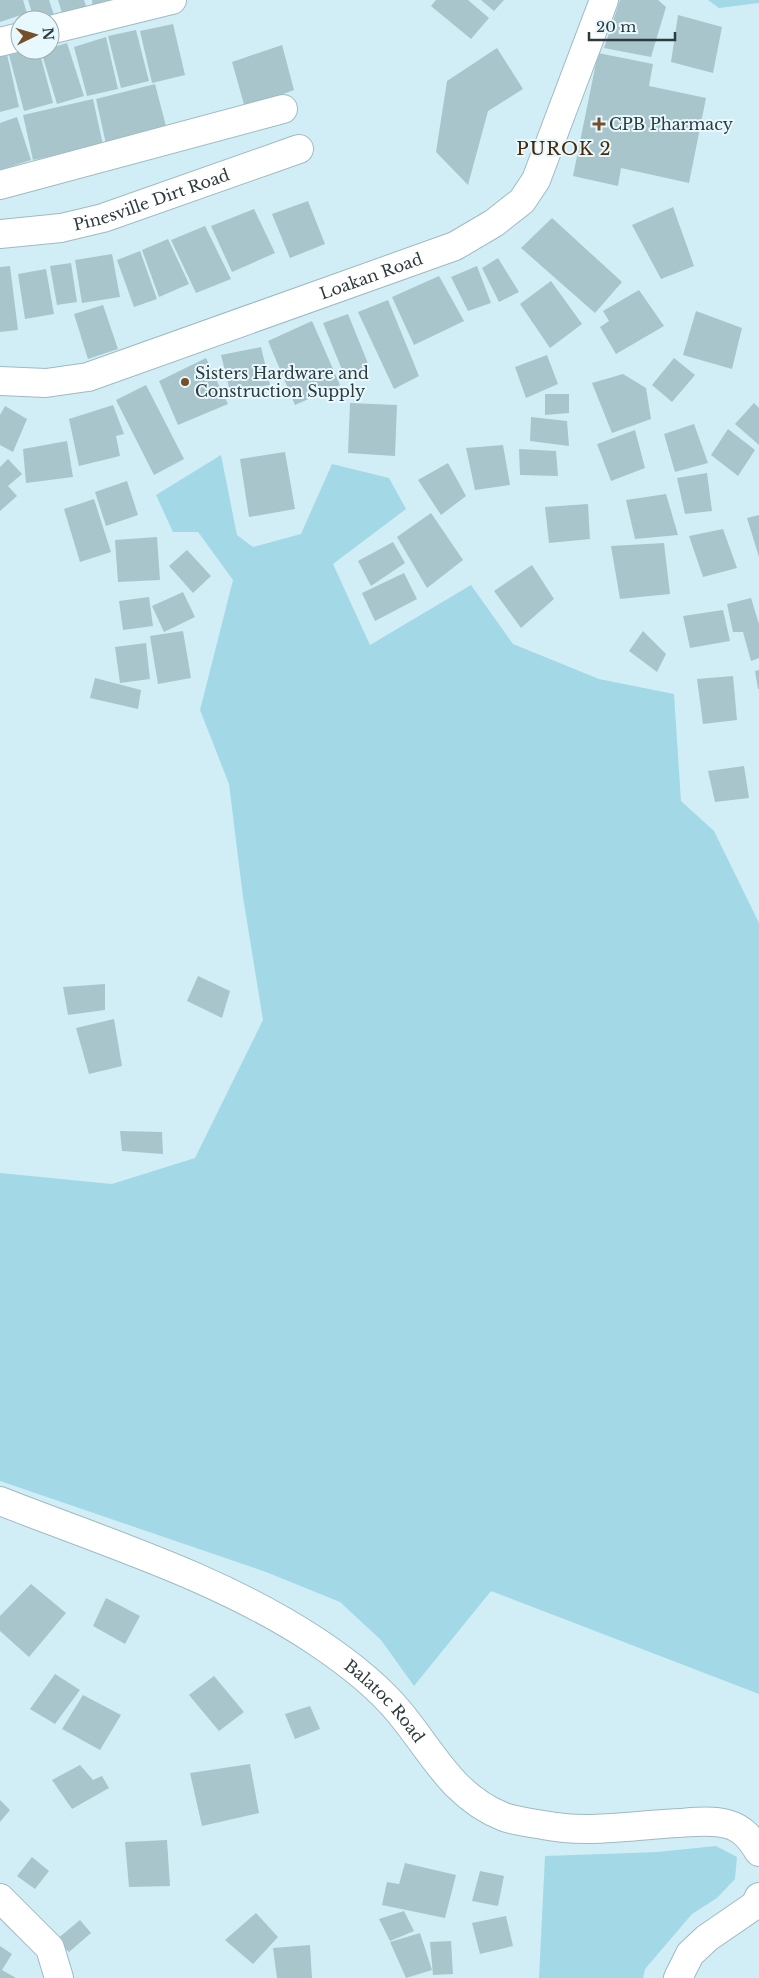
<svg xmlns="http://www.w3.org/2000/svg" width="759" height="1978" font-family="'Libre Baskerville',serif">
<rect width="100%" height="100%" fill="#d1eef6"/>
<g fill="#a3d9e7">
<polygon points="708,0 759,0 759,3 719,8"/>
<polygon points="221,455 237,535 253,547 301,534 332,464 389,478 406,509 333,564 370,645 471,585 513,644 599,679 674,694 681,801 714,831 759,923 759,1694 491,1591 414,1686 381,1640 340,1602 266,1572 0,1481 0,1173 112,1184 195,1158 263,1020 243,897 229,784 200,710 233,580 198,532 173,532 156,495"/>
<polygon points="716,1846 737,1857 735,1879 717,1898 692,1914 645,1969 643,1978 539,1978 545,1856 657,1852"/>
</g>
<g fill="#a8c5cc">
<polygon points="0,0 23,0 27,13 0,22"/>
<polygon points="28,0 49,0 54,15 34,20"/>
<polygon points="58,0 84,0 87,9 63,16"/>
<polygon points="92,0 132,0 93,11"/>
<polygon points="436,0 468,0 489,18 471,39 431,6"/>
<polygon points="481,0 504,0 494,11"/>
<polygon points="620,0 658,0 666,7 651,57 604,48"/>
<polygon points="678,15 722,27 713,73 671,62"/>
<polygon points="173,24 185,75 152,83 140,31"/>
<polygon points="136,30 149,81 121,88 108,36"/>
<polygon points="106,37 118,89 87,96 74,47"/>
<polygon points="67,43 84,96 57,104 41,51"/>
<polygon points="282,45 294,90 245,108 232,62"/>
<polygon points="497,48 523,89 488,111 468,185 436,152 447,81"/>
<polygon points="30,50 39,50 53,103 24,111 9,55"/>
<polygon points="598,53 653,64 649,86 706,98 689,183 621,168 618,186 573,176"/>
<polygon points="7,54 19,107 0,112 0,55"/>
<polygon points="155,84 167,130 106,144 96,99"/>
<polygon points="93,99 103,145 33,160 23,115"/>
<polygon points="17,117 31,160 0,170 0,123"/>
<polygon points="308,201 325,244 290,258 272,214"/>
<polygon points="673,207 694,266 661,279 632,225"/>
<polygon points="254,209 275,253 232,272 211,226"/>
<polygon points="552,218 622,282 595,313 521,248"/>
<polygon points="205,226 231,279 196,293 171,240"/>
<polygon points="168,239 189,284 159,297 142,250"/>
<polygon points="140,251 157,299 134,307 117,260"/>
<polygon points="112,254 120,297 82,303 75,260"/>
<polygon points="498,258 519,292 499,302 482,268"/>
<polygon points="71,263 77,302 57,305 50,266"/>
<polygon points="10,266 18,330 0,332 0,267"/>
<polygon points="477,266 491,303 468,311 451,277"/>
<polygon points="46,269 54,314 25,319 18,274"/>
<polygon points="439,276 464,321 414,345 392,297"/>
<polygon points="551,281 582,324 550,348 520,304"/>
<polygon points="639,290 664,326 616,354 600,327 609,321 603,311"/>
<polygon points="388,300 419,376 394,389 358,312"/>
<polygon points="103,305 118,349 88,359 74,314"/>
<polygon points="696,311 742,328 732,369 683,355"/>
<polygon points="348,314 369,366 345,377 323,323"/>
<polygon points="312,321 340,385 295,405 268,341"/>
<polygon points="261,347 270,385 230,391 221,355"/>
<polygon points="547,355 558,384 526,398 515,367"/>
<polygon points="206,358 228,404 178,425 159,381"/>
<polygon points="674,358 695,375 672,402 652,385"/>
<polygon points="623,374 646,388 651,419 612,433 592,383"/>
<polygon points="146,385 184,459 154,475 116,400"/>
<polygon points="545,394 569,394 569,413 545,415"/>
<polygon points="350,403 397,405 395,456 348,453"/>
<polygon points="754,403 759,408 759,445 735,424"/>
<polygon points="113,405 124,434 116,436 120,456 79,466 69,419"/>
<polygon points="5,406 27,419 13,452 0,445 0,415"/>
<polygon points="531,417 567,421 569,446 530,441"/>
<polygon points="694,424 708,463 675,472 664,434"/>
<polygon points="728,429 755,450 738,476 711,455"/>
<polygon points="635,430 645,468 611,481 597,444"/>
<polygon points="67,441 73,477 26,483 23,449"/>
<polygon points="503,445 510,485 475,490 466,448"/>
<polygon points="519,449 556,451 558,476 520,475"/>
<polygon points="285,452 295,509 249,517 240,459"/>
<polygon points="8,459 22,474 8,486 17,496 0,511 0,467"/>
<polygon points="448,463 466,496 441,515 418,480"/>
<polygon points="707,473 712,511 685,514 677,478"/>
<polygon points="127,481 138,515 106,526 95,492"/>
<polygon points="666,494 678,535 635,539 626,500"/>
<polygon points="94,499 111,552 80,562 64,509"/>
<polygon points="588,504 590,539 549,543 545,507"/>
<polygon points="431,513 463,560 427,588 397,537"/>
<polygon points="759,515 759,557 747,518"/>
<polygon points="723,529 737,568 703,577 689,536"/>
<polygon points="157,537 160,580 118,582 115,540"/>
<polygon points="393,542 405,563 371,586 358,561"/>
<polygon points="664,543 670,594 620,599 611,546"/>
<polygon points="187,550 211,576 193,593 169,566"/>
<polygon points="532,565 554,599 521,628 494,591"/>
<polygon points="404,573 417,599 375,621 362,593"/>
<polygon points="183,592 195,617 164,632 152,606"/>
<polygon points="149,597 153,626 123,630 119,601"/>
<polygon points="751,598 759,624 759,658 751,661 743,632 733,632 727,604"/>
<polygon points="723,610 730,641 690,648 683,616"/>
<polygon points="183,631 191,678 158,684 150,636"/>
<polygon points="643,631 666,654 657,672 629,651"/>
<polygon points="146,643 150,679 120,683 115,647"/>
<polygon points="759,670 759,689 758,689 755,671"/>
<polygon points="733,676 737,720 703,724 697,679"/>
<polygon points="95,678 141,690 138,709 90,698"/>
<polygon points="744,766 749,798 715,802 708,771"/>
<polygon points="198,976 230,991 222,1018 187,1001"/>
<polygon points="105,984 105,1010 68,1015 63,987"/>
<polygon points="114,1019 122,1066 89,1074 76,1028"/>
<polygon points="120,1131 162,1132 163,1154 122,1151"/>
<polygon points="31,1584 66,1613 29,1657 0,1631 0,1616"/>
<polygon points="106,1598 140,1616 125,1644 93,1626"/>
<polygon points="55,1674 80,1690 55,1724 30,1709"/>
<polygon points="214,1676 244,1712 219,1731 189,1695"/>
<polygon points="83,1695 121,1715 100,1750 62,1729"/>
<polygon points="310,1706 320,1729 295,1739 285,1714"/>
<polygon points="250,1764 259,1813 202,1826 190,1773"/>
<polygon points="80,1765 93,1780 102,1776 109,1788 72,1809 52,1780"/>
<polygon points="0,1800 10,1810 0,1822"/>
<polygon points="167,1840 170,1886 129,1887 125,1842"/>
<polygon points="32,1857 49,1871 35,1889 17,1876"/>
<polygon points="405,1863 456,1875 445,1918 382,1905 387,1882 399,1884"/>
<polygon points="480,1871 504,1876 498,1906 472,1901"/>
<polygon points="404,1911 414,1931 390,1941 379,1919"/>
<polygon points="256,1913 278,1937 253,1964 225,1940"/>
<polygon points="506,1916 513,1946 480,1954 472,1923"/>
<polygon points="80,1920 91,1933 69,1952 56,1940"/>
<polygon points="420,1933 432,1970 406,1978 390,1942"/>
<polygon points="451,1941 453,1974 433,1975 430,1942"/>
<polygon points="310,1945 312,1978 277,1978 273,1948"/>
<polygon points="0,1946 12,1954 2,1970 16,1978 0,1978"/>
</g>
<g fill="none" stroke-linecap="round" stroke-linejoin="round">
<g stroke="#9ebac2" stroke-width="30">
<g id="minor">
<polyline points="50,30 172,0"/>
<polyline points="0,42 20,37"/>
<polyline points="0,185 283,109"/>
<path id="s1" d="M0,234L61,228L103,218L299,149"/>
<polyline points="0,1898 50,1948 59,1978"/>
</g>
</g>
<g stroke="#9ebac2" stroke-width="30">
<g id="secondary">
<path id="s2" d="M0,381L46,383L88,377L455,246L494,223L522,201L536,180L604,0"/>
<path id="s3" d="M0,1501C107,1543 221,1578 317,1642C347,1662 377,1685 400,1713C433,1753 453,1797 504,1817C516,1821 531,1823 543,1825C588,1834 634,1825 679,1823C694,1822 713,1820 727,1824C743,1828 751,1839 759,1852"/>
<polyline points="678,1978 690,1954 707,1938 755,1905 759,1897"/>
</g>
</g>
<use href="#minor" stroke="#fff" stroke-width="28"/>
<use href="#secondary" stroke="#fff" stroke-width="28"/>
</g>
<g fill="#75502b" stroke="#e8f9fe" stroke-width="2">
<path d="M596.5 116.5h5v5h5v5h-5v5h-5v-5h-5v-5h5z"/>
<circle cx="185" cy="382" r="5"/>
</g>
<g text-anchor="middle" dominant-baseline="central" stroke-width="4" stroke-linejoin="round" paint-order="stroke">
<g font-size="16" fill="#2e3a3d" stroke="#e8f9fe" text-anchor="start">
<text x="609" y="124">CPB Pharmacy</text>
<text x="195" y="373">Sisters Hardware and<tspan x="195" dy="18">Construction Supply</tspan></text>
</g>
<g font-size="16" fill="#2e3a3d" stroke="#e8f9fe">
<text stroke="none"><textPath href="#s1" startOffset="156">Pinesville Dirt Road</textPath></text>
<text stroke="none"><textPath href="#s2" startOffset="389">Loakan Road</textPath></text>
<text stroke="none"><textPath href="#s3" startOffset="438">Balatoc Road</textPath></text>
</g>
<g font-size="18" letter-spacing="1" fill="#462a0b" stroke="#e8f9fe">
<text x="564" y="149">PUROK 2</text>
</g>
</g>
<g transform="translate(35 35) rotate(85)"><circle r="24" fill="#e8f9fe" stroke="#9eadb1"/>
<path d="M0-4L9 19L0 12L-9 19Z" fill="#75502b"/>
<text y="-8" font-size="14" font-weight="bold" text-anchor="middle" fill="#2e3a3d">N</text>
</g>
<path d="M589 32v8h86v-8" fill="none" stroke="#2e3a3d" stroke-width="2.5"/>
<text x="596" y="32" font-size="15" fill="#2e3a3d" stroke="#e8f9fe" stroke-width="4" paint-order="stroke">20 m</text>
</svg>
